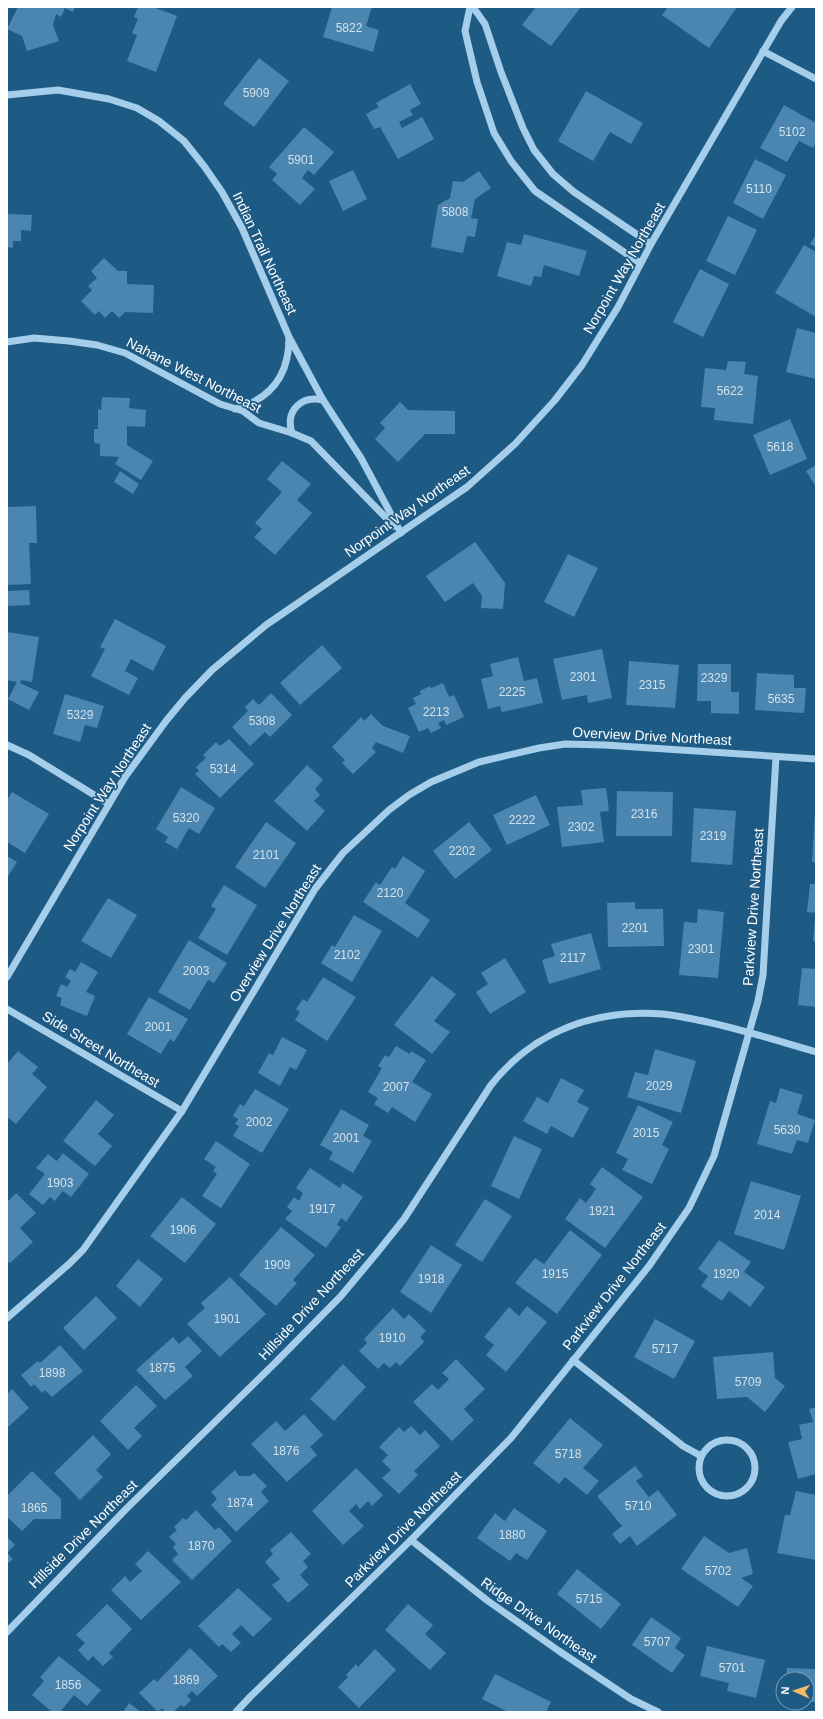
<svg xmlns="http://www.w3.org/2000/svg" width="823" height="1719" font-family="Arial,sans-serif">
<rect width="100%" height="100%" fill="#1d5a84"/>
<g fill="#4a86af">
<polygon points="18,7 75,7 73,12 65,8 61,17 56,14 53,25 59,41 27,51 22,36 7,29"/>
<polygon points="138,7 153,7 177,16 156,72 127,61 137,35 132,33 138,19 134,17"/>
<polygon points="332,7 372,7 366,26 379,30 373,52 323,37"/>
<polygon points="536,7 581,7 551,46 522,25"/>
<polygon points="668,7 737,7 709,48 662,15"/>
<polygon points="259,58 289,81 254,127 223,104"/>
<polygon points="410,84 421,104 410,110 413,115 399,122 402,128 422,117 434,139 398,159 380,127 374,129 366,114 379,107 376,103"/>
<polygon points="586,91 643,123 631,144 610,132 593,161 558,141"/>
<polygon points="784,105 816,123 816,142 813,148 799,141 787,162 760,148"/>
<polygon points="304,127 334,152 314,175 308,170 302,178 315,189 300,205 272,180 277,174 269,167"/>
<polygon points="755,159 786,175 763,219 733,203"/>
<polygon points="353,170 367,199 343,211 329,181"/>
<polygon points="479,171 491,188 475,199 471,218 478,219 475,237 467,236 463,253 431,247 438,205 450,198 453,181 463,182"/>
<polygon points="7,214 32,215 31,231 21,230 21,241 13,241 13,248 7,247"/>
<polygon points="728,216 757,230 735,275 706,261"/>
<polygon points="524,234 587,251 579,276 544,265 541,277 534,276 531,286 497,276 507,242 521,245"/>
<polygon points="816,234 816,247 810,244"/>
<polygon points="804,245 816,252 816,317 775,293"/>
<polygon points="104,258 118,271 127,271 127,284 154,285 153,313 125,312 119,318 112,311 105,318 99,311 95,315 81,301 92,290 88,286 97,278 91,271"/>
<polygon points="700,269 729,284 703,337 673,322"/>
<polygon points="797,328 816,333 816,379 786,372"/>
<polygon points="728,361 746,362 744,374 758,376 753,424 714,420 715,408 701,407 705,368 726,370"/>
<polygon points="102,397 130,398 129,408 146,410 145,427 127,426 127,445 153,461 141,480 115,464 119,457 100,456 100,444 94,443 94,429 98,429 98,409 101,410"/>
<polygon points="400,402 408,410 455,411 455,434 425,434 398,462 375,439 385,428 380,423"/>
<polygon points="790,419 807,459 770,475 753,435"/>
<polygon points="282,461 311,484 297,500 312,513 275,555 254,537 262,529 255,523 282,492 267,479"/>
<polygon points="816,465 816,487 806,471"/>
<polygon points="120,471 139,484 133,494 114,482"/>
<polygon points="36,506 37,543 29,543 31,584 7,585 7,507"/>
<polygon points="475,542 505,583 503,609 481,608 482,596 473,583 445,602 426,576"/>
<polygon points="568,554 598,568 574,617 544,602"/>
<polygon points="29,590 30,605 7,606 7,591"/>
<polygon points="115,619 166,646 153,671 131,659 125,671 138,678 129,695 91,676 105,649 100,647"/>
<polygon points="7,632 39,637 32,682 21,680 20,683 39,692 29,710 8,699 17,682 7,680"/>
<polygon points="322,645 342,668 300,705 280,683"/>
<polygon points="602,649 612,698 588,703 587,695 562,700 553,659"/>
<polygon points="518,657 524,681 537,678 543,703 502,712 500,706 488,709 481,679 493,676 490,664"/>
<polygon points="629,661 679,665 675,708 626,705"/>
<polygon points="698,664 731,664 731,692 739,692 739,714 711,713 711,701 697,701"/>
<polygon points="757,673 794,675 794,688 806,688 804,713 755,710"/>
<polygon points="443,683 449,697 454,695 464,717 446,725 444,720 438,723 441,728 431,733 428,728 419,732 408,708 416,704 413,698 421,694 420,691 430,686 431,688"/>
<polygon points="271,693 292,715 270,737 265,732 250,746 232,727 248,711 245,707 253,699 259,705"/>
<polygon points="65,694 104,706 97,728 85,725 80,742 53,734"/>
<polygon points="371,714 383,726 410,736 403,753 376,742 372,748 376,752 353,774 342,763 345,760 332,747 361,717 364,721"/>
<polygon points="229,739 254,764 220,798 195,774 199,771 196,767 206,758 203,755 216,742 220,746"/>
<polygon points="307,765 323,780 315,789 320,795 314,801 325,811 307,831 274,801"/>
<polygon points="181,787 215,808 199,834 189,828 177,849 165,842 168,837 156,829"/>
<polygon points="606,788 609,811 600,812 604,842 562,847 557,807 583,805 581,790"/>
<polygon points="617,791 673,792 672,836 616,836"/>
<polygon points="12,792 49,814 25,853 7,842 7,800"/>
<polygon points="536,795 550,825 507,845 493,815"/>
<polygon points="694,808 736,811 732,865 691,862"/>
<polygon points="815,812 816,812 816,863 812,862"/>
<polygon points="266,822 296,843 265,888 235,867"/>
<polygon points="469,822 492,850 455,879 433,851"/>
<polygon points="7,856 17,862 7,878"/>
<polygon points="403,856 425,871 405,903 430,920 418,938 363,902 376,882 380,885 392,867 395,869"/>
<polygon points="810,884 816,884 816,913 807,912"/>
<polygon points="224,885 257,905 227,955 198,938 216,909 211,906"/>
<polygon points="108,898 137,915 111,958 81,941"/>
<polygon points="635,902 635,909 663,909 664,946 608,947 607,903"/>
<polygon points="698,909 724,912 718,978 679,975 684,922 697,923"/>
<polygon points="354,915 382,931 352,982 321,963 332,945 335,947"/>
<polygon points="815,918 816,918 816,941 813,941"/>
<polygon points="591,933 601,969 549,984 542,960 555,956 551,944"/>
<polygon points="189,940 227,963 214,983 208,980 190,1010 158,992"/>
<polygon points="505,958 526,992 490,1014 476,992 488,984 481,973"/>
<polygon points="81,962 98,972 86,992 95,996 87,1016 60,1005 62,998 56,996 61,984 67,987 71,981 65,977 70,969 75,972"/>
<polygon points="802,968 816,969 816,1007 798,1005"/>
<polygon points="432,976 456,994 434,1021 450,1032 432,1054 394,1025"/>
<polygon points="323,977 356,997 327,1041 295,1020 300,1012 296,1009 303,999 307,1002"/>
<polygon points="149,997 188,1019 174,1042 170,1039 161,1054 127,1034"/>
<polygon points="282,1037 307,1050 296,1070 290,1067 280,1086 258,1073 269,1053 273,1055"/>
<polygon points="396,1046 410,1054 411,1051 426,1060 412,1082 432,1094 415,1122 392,1107 388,1113 374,1104 378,1098 368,1092 382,1068 378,1066 385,1055 389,1057"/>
<polygon points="655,1049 696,1061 681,1113 627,1097 635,1072 648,1075"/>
<polygon points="18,1051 38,1067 32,1074 47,1087 16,1124 7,1117 7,1064"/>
<polygon points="561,1078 584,1090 577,1102 589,1108 573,1138 551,1126 547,1134 523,1121 537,1097 548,1103"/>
<polygon points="780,1088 803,1095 797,1114 815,1120 808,1143 797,1140 792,1154 757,1144 770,1101 776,1103"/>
<polygon points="255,1089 289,1109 262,1153 233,1136 239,1126 235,1124 238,1119 233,1116 240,1104 244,1106"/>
<polygon points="96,1100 114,1115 98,1134 112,1146 95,1166 63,1141"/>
<polygon points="638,1105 673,1122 662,1145 669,1149 652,1184 622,1170 628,1159 616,1153"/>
<polygon points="341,1109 369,1125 363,1136 372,1141 353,1173 329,1159 333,1152 320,1145"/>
<polygon points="514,1136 542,1149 519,1199 491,1186"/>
<polygon points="216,1141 250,1164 221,1208 202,1196 217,1174 213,1171 216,1167 204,1159"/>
<polygon points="63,1153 89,1174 71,1197 63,1191 55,1201 50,1197 43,1205 29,1194 45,1174 36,1168 48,1154 57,1161"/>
<polygon points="602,1167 643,1197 605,1248 565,1219 580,1198 586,1203 596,1189 590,1184"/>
<polygon points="310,1168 340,1188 343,1183 363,1197 346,1222 341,1218 337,1225 341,1227 326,1248 285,1219 292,1211 287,1207 294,1197 299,1201 303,1193 296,1188"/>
<polygon points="751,1181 801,1196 784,1250 734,1234"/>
<polygon points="16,1193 36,1213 20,1228 33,1242 10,1263 7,1261 7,1202"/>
<polygon points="182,1197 216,1224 185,1263 150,1236"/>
<polygon points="485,1199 512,1216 482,1262 455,1245"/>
<polygon points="281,1227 315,1255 293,1280 297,1283 276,1306 239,1275"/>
<polygon points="570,1230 602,1255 557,1314 515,1283 535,1258 544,1264"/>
<polygon points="719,1240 751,1262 744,1272 765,1287 750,1307 729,1291 722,1301 701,1286 708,1276 698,1269"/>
<polygon points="431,1245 462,1265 431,1313 400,1292"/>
<polygon points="138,1259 163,1279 140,1307 116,1286"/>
<polygon points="230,1277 266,1314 220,1357 187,1324 205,1308 201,1303"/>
<polygon points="96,1296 117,1318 84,1350 63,1328"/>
<polygon points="527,1306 547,1322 506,1372 486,1355 494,1345 484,1337 509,1307 519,1316"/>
<polygon points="393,1308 404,1319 409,1314 426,1331 420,1337 424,1342 400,1366 396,1362 390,1368 384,1363 378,1369 359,1351 367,1343 364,1339"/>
<polygon points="655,1319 695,1341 674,1379 634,1357"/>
<polygon points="188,1336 202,1351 185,1367 193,1376 165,1400 136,1370 173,1337 179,1344"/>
<polygon points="60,1345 83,1371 52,1397 45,1390 42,1393 34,1384 31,1387 21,1375 38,1361 40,1363"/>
<polygon points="773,1352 775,1378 785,1386 765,1412 747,1397 717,1399 713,1357"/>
<polygon points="456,1359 485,1389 464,1409 474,1420 452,1441 413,1402 432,1384 438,1390 449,1379 442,1373"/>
<polygon points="343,1364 366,1387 334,1421 310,1399"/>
<polygon points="136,1385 157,1406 134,1428 142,1436 128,1450 100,1421"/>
<polygon points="12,1389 29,1408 7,1428 7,1394"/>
<polygon points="816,1407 816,1474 798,1479 788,1442 802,1439 799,1425 813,1422 809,1409"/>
<polygon points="304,1414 323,1435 310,1447 317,1455 287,1482 251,1444 276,1421 285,1431"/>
<polygon points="570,1418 603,1445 583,1468 599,1481 587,1495 565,1477 559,1484 533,1463"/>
<polygon points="411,1426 420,1435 425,1430 440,1446 414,1471 418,1475 399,1494 382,1478 391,1470 382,1461 388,1455 379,1447 399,1427 404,1432"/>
<polygon points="93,1435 111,1454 96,1470 103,1477 80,1500 54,1473"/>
<polygon points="635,1466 643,1476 636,1481 649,1497 658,1490 677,1515 637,1546 630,1536 620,1544 612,1534 622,1526 597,1496"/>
<polygon points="356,1468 383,1495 372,1506 368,1501 360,1509 356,1504 349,1511 364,1526 343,1545 312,1511"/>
<polygon points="235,1470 239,1476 250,1476 254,1473 267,1486 261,1492 269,1501 236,1532 211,1505 217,1499 211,1492"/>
<polygon points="32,1471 61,1499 61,1519 34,1519 22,1531 7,1517 7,1496"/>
<polygon points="796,1491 816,1495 816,1560 777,1553 785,1515 790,1515"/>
<polygon points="514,1508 547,1531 527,1560 516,1553 510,1561 477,1538 495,1513 505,1521"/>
<polygon points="196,1510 215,1530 219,1527 232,1541 192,1580 172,1560 178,1554 173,1547 176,1544 169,1537 177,1530 174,1527 183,1518 186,1520"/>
<polygon points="291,1532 311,1554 303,1561 308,1567 300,1575 309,1585 288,1603 272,1585 280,1579 265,1562 273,1554 270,1550"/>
<polygon points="704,1536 729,1553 747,1548 753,1574 741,1578 753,1586 738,1607 681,1569"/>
<polygon points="7,1537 15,1545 7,1553 13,1559 7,1564"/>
<polygon points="148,1551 181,1582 141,1620 111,1590 125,1576 130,1582 142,1571 135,1564"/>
<polygon points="577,1569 621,1604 601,1629 557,1594"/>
<polygon points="238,1588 272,1619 253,1637 241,1625 232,1634 241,1643 231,1652 222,1644 219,1647 198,1626"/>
<polygon points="107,1604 132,1629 109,1653 113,1657 103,1666 93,1656 88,1661 78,1650 85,1643 76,1635"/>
<polygon points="408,1604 433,1625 425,1634 446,1653 430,1670 385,1630"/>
<polygon points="651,1617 681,1638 675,1648 685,1655 672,1673 632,1645"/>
<polygon points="707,1646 765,1660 756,1698 727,1691 729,1683 700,1676"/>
<polygon points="190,1648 218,1676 197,1696 192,1691 187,1696 191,1700 184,1707 181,1705 173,1712 165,1712 162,1708 158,1712 139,1693 154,1679 157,1682"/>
<polygon points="375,1649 396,1670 359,1708 338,1687 348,1677 346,1675 356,1664 358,1667"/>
<polygon points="59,1656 101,1690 87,1706 74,1695 60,1712 52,1712 32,1695 44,1681 40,1677"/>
<polygon points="787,1668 816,1669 816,1702 807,1702 807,1679 786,1679"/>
<polygon points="495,1674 551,1702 546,1712 508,1712 482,1699"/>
<polygon points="129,1703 141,1712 123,1712"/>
</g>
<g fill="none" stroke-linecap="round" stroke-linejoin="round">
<g stroke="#a5ceea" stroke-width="7">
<polyline points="470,7 465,31 477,82 494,133 511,161 535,191 640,263"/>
<polyline points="473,7 485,24 501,72 523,128 534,150 553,174 574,192 651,244"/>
<polyline points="763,51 816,79"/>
<polyline points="7,95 58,90 109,99 137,108 159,121 184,141 204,166 222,192 242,228 289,337 323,400 361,458 401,533"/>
<polyline points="7,342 34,338 69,341 97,345 125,353 220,404 243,411 259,423 292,433 311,441 394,526"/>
<path d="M235,409C271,399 289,375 289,338"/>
<path d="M292,433C285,411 301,395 323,400"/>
<polyline points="7,745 29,755 109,804"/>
<polyline points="7,977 125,777 166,721 185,698 212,670 266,625 467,487 515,444 555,400 582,365 618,307 651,244 781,21 792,7"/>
<polyline points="7,1009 182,1111"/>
<polyline points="7,1318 69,1264 83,1250 182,1111 315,889 343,853 389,810 409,795 431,782 479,762 539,748 565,744 605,745 816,759"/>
<polyline points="573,1360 683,1446 701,1456"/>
<circle cx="727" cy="1468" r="28"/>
<polyline points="411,1540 488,1601 559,1651 631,1699 658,1712"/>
<path d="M7,1632L127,1508L276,1362L341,1296L376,1254L404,1219L491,1085C534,1031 594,1009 663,1014C673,1015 683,1017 693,1019C735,1027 775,1040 816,1052"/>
<polyline points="236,1712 250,1697 411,1540 511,1438 649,1266 689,1208 714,1156 758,1001 763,975 776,757"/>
</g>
</g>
<g text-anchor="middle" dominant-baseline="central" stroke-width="3.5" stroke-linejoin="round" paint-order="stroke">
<g font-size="12" fill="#d2e1eb">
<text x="349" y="28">5822</text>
<text x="256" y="93">5909</text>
<text x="792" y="132">5102</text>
<text x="301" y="160">5901</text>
<text x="759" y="189">5110</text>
<text x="455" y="212">5808</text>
<text x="730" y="391">5622</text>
<text x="780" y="447">5618</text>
<text x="583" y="677">2301</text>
<text x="714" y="678">2329</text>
<text x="652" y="685">2315</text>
<text x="512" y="692">2225</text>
<text x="781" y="699">5635</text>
<text x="436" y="712">2213</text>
<text x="80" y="715">5329</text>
<text x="262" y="721">5308</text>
<text x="223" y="769">5314</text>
<text x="644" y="814">2316</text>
<text x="186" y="818">5320</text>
<text x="522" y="820">2222</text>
<text x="581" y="827">2302</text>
<text x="713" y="836">2319</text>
<text x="462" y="851">2202</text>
<text x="266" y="855">2101</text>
<text x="390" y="893">2120</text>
<text x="635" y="928">2201</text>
<text x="701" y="949">2301</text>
<text x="347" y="955">2102</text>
<text x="573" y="958">2117</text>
<text x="196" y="971">2003</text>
<text x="158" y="1027">2001</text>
<text x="659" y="1086">2029</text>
<text x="396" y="1087">2007</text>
<text x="259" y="1122">2002</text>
<text x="787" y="1130">5630</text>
<text x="646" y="1133">2015</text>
<text x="346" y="1138">2001</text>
<text x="60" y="1183">1903</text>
<text x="322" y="1209">1917</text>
<text x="602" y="1211">1921</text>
<text x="767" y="1215">2014</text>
<text x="183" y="1230">1906</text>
<text x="277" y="1265">1909</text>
<text x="555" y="1274">1915</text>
<text x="726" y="1274">1920</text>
<text x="431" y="1279">1918</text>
<text x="227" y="1319">1901</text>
<text x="392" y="1338">1910</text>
<text x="665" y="1349">5717</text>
<text x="162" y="1368">1875</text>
<text x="52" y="1373">1898</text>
<text x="748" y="1382">5709</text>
<text x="286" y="1451">1876</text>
<text x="568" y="1454">5718</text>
<text x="240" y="1503">1874</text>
<text x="638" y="1506">5710</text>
<text x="34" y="1508">1865</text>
<text x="512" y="1535">1880</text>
<text x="201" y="1546">1870</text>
<text x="718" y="1571">5702</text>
<text x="589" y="1599">5715</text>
<text x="657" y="1642">5707</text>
<text x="732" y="1668">5701</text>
<text x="186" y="1680">1869</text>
<text x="68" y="1685">1856</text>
</g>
<g font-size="14" fill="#fff" stroke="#1d5a84">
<text transform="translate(265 253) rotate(65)">Indian Trail Northeast</text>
<text transform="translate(624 268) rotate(-60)">Norpoint Way Northeast</text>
<text transform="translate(194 375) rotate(27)">Nahane West Northeast</text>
<text transform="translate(407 511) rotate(-35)">Norpoint Way Northeast</text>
<text transform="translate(652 736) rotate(3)">Overview Drive Northeast</text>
<text transform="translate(107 787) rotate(-57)">Norpoint Way Northeast</text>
<text transform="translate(753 907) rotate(-86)">Parkview Drive Northeast</text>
<text transform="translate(275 933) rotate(-58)">Overview Drive Northeast</text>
<text transform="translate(101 1049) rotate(31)">Side Street Northeast</text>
<text transform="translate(614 1286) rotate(-52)">Parkview Drive Northeast</text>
<text transform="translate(311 1304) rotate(-47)">Hillside Drive Northeast</text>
<text transform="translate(403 1529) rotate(-45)">Parkview Drive Northeast</text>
<text transform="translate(83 1534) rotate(-45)">Hillside Drive Northeast</text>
<text transform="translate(539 1620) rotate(35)">Ridge Drive Northeast</text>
</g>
</g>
<rect width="823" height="1719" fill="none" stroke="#ffffff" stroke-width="16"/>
<g transform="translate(795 1691) rotate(273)"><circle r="19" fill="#1d5a84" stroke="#779cb5"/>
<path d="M0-3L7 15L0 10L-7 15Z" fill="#f9b863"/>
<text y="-6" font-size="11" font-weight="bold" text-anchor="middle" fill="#ffffff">N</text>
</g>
</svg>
